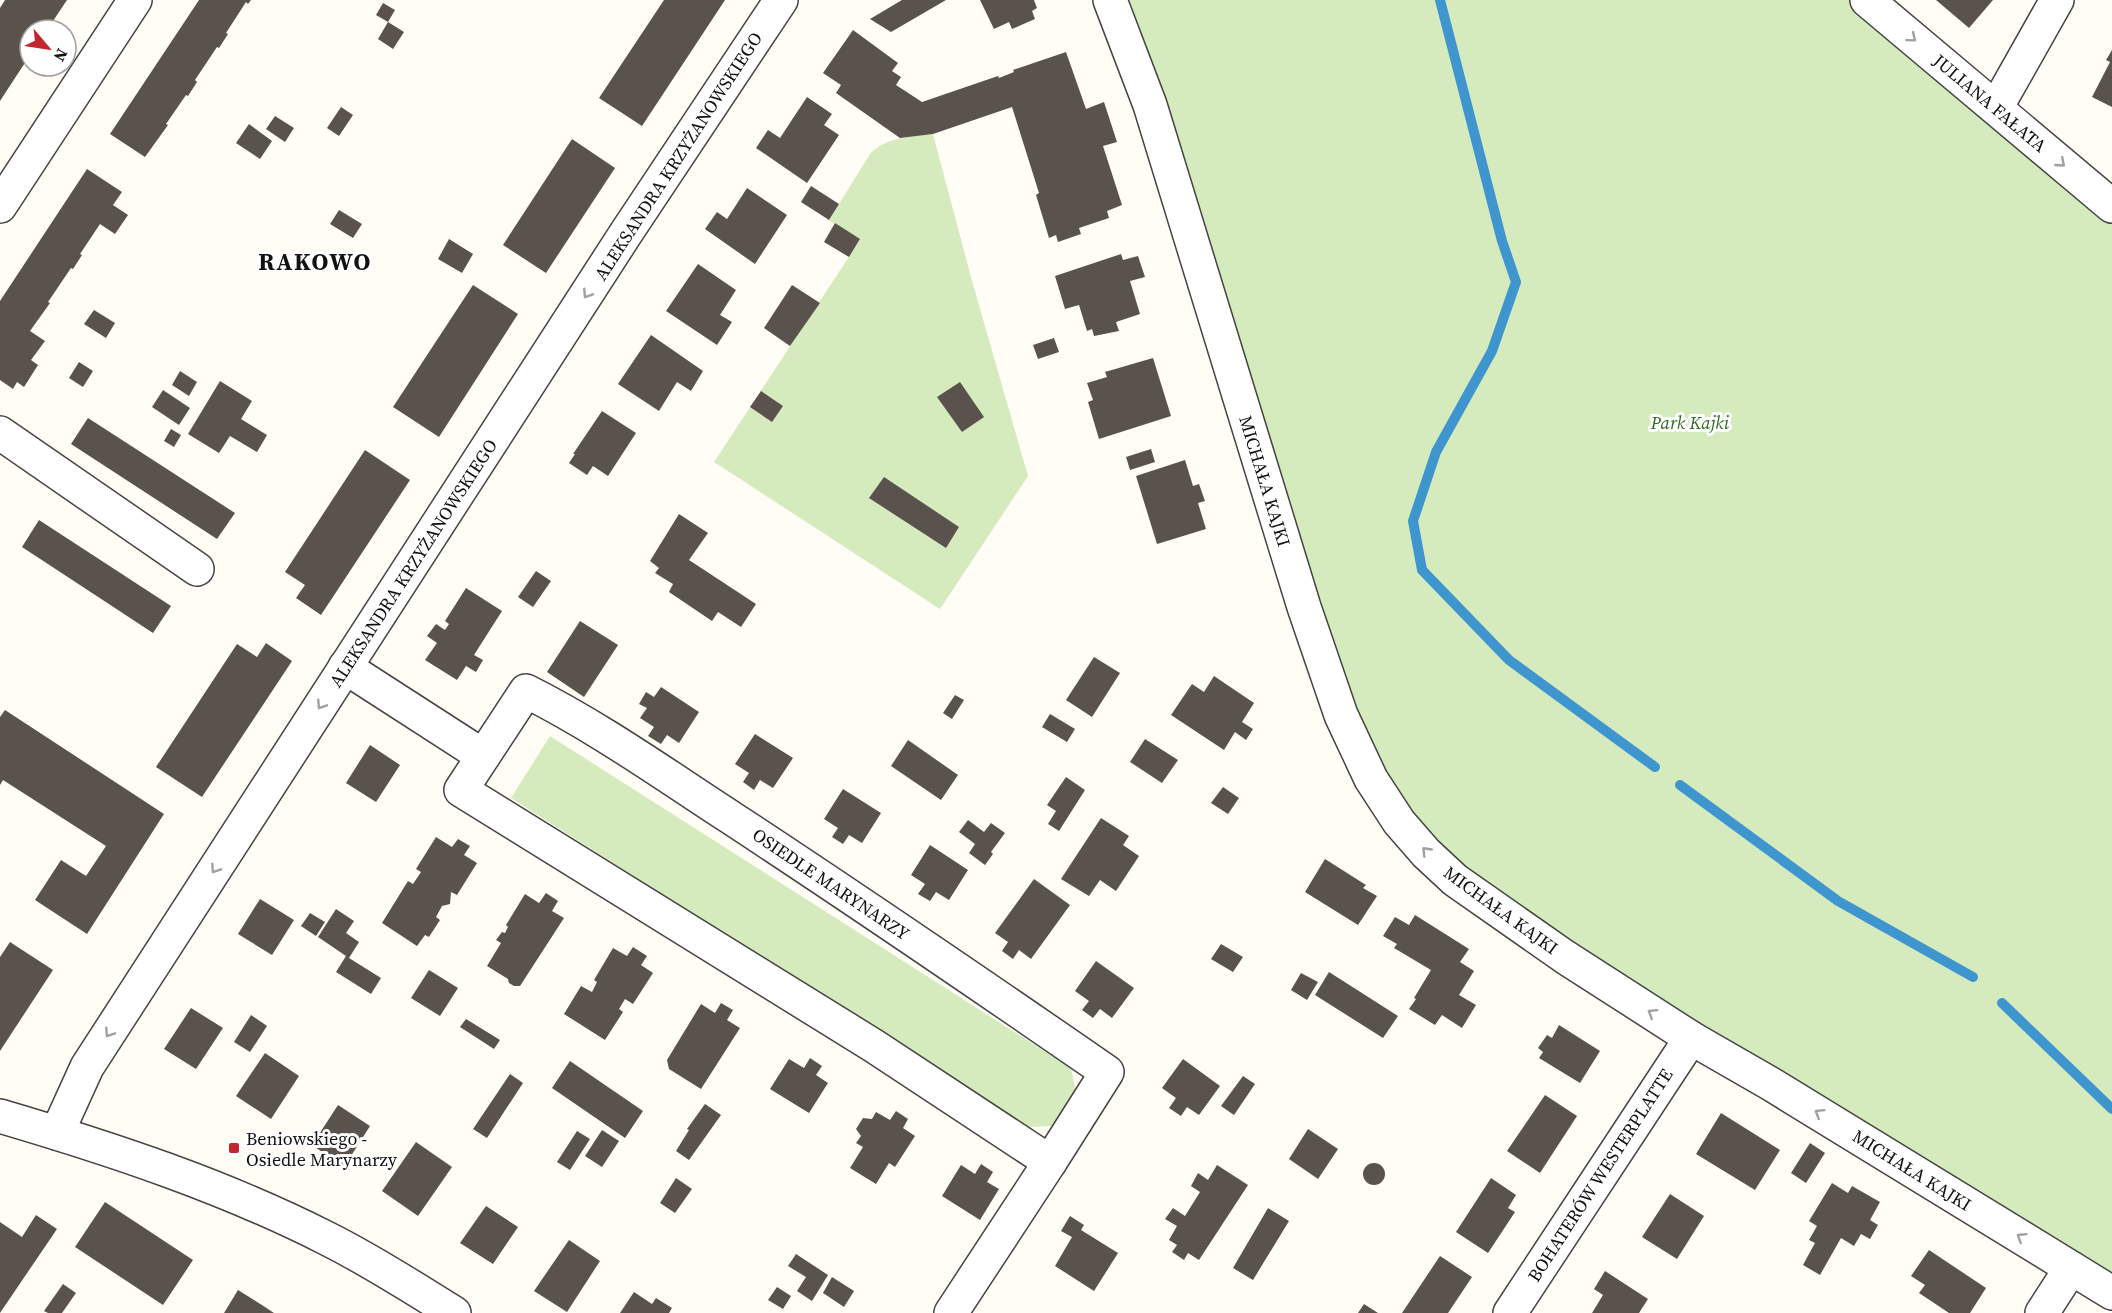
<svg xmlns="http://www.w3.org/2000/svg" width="2112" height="1313" font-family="'Source Serif 4',serif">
<rect width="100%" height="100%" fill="#fffdf5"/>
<g fill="#d5ebbd">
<polygon points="1110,0 1867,0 2112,206 2112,1293 1503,915 1371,779"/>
<path d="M933,134L972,281L1028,476L940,609L714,462L860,240L829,220L870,154C886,137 910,137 933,134Z"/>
<polygon points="550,736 1071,1068 1076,1092 1055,1126 1027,1127 511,798"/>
</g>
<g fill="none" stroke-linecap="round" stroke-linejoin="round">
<g stroke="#3f96cf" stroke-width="10">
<polyline points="1440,0 1502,241 1516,282 1492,351 1436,452 1413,521 1422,570 1509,660 1655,767"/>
<polyline points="1680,785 1838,901 1973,977"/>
<polyline points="2002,1003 2112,1109"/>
</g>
</g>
<g fill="#5a524d">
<polygon points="5,0 67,0 47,30 30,30 30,55 0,101 0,8"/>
<polygon points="199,0 251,0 248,4 246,2 226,33 228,34 219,48 217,47 195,80 197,82 188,96 186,95 166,124 168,125 145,157 110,134"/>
<polygon points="664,0 725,0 642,126 599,98"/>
<polygon points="902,0 946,0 891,32 870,19"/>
<polygon points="980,0 1034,0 1037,8 1032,11 1035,19 1012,29 1009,22 994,29"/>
<polygon points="1936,0 1993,0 1969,28"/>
<polygon points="383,3 395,10 388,22 404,32 393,49 378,39 388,22 376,15"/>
<polygon points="853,30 898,63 892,71 901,77 896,85 922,102 998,76 999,78 1014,72 1013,70 1066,52 1086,109 1104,102 1117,142 1103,146 1122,205 1107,211 1109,218 1079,228 1081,234 1058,242 1056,235 1049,238 1036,195 1039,193 1012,107 933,134 900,138 836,93 841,85 823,73"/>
<polygon points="2112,50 2112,107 2092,97 2110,62 2106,60"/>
<polygon points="807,97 832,114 824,125 839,135 807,183 756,148 768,130 780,138"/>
<polygon points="341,107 353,115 339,136 327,128"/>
<polygon points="275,116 294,128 285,142 266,129"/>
<polygon points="249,124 272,141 260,159 236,143"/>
<polygon points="572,139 615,168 546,273 503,245"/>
<polygon points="87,169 122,192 113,205 128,215 115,234 100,224 80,254 82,255 73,269 71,268 48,302 50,303 30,331 45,341 31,360 38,365 24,387 17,382 13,389 0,380 0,301"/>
<polygon points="811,186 839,204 829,220 801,202"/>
<polygon points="747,188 787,215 755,264 705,229 717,212 727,219"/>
<polygon points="339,210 362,224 353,238 330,224"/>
<polygon points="835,223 860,239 849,257 824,242"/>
<polygon points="449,239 473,254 462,273 438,259"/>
<polygon points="1121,254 1123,260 1138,256 1145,277 1130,281 1140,314 1116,322 1119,331 1094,336 1092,329 1087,331 1079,305 1065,309 1055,276"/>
<polygon points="698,264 736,290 720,315 732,322 717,345 666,311"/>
<polygon points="473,285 518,314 439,437 393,407"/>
<polygon points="792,285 820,303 790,346 764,328"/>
<polygon points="94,310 115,323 106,338 84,324"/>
<polygon points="651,335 703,371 691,391 677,382 659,411 618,384"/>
<polygon points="1054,338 1059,352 1038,359 1033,345"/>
<polygon points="1153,358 1171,416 1099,439 1088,402 1093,400 1087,383 1107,377 1105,372"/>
<polygon points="79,362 93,371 83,387 69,378"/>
<polygon points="180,371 197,382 189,396 172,385"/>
<polygon points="220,381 252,401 241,419 267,435 257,452 230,436 219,453 188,434"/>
<polygon points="960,382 984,417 962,432 937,397"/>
<polygon points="163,390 190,408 179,425 152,407"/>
<polygon points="761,391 783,406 772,422 750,407"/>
<polygon points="602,411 636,433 608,476 593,466 587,475 569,463 575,454 573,454"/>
<polygon points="88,418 235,513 217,539 71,444"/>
<polygon points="171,429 181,435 174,447 164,441"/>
<polygon points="1151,449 1155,462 1130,470 1126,457"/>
<polygon points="365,450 410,480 321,615 296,598 305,585 285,572"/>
<polygon points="1185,460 1193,486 1199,484 1205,501 1198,503 1206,529 1157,544 1136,476"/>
<polygon points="884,477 959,527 946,548 869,498"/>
<polygon points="679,514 708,533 689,560 756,604 741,627 718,612 712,621 669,592 673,584 655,573 659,568 650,561"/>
<polygon points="39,520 171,606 153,633 22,547"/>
<polygon points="536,571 551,581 533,607 518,597"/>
<polygon points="466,588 502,611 474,655 483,660 476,672 466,666 457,680 425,660 437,643 427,636 436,624 445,630 449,624 445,621"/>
<polygon points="580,621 618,645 584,697 547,672"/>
<polygon points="266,643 292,661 202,797 156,767 237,644 257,657"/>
<polygon points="1094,657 1120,673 1092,717 1066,700"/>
<polygon points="1214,676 1254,703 1242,722 1253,729 1246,740 1235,732 1224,750 1171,715 1192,684 1204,692"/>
<polygon points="661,687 699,712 679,743 667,735 661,744 648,736 654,727 640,718 647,708 639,704 646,692 654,697"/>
<polygon points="955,695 964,700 952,719 943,713"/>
<polygon points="5,710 164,814 87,934 35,900 61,860 86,876 106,846 3,780 0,785 0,717"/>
<polygon points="1050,714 1075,729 1067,742 1042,727"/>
<polygon points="755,734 793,758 773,788 760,780 754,790 743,782 749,773 735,764"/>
<polygon points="1145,739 1178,760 1162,783 1130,762"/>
<polygon points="908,740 958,775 941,800 891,766"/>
<polygon points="370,745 400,765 376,802 346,783"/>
<polygon points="1066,777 1085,790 1059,831 1048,824 1056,811 1047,805"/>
<polygon points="1223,787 1239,798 1228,814 1211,803"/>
<polygon points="843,789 881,813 862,843 849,835 843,844 832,837 838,828 824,819"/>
<polygon points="1101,818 1129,836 1123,845 1139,856 1116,891 1100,880 1089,896 1061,879"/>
<polygon points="968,820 984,832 991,823 1005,833 991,852 993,854 985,865 969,853 975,844 959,832"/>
<polygon points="436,837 452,847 458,839 470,846 464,855 477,863 457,895 451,892 450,904 442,906 436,917 440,920 429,937 425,935 417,946 382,923 408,881 413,884 421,872 416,869"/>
<polygon points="930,845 968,870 949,900 936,892 930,901 918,894 925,884 911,875"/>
<polygon points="1325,859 1366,885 1363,888 1377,896 1358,925 1305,892"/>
<polygon points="1034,879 1070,905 1031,959 1019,950 1013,959 1002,951 1008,942 995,933"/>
<polygon points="546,893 558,901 552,911 564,918 520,986 514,986 509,983 508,979 487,966 501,943 496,940 502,932 505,933 508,927 506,925 525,894 539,903"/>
<polygon points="260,899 294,920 272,955 238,934"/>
<polygon points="336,909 354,921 346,933 359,942 349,958 381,978 371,994 336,972 346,956 318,937"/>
<polygon points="310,913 325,922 316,936 301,926"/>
<polygon points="1415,915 1469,949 1460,962 1474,971 1459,995 1476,1005 1462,1028 1442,1015 1435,1025 1409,1009 1416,999 1414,998 1431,970 1394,948 1397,944 1383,936 1395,917 1409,925"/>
<polygon points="10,942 53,970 0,1051 0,957"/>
<polygon points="1221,944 1243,957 1233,972 1211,959"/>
<polygon points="633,947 647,956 641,965 653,973 633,1004 625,999 619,1009 623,1012 605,1040 564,1014 581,986 592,992 597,982 594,980 613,948 627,956"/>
<polygon points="1096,961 1134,988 1112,1018 1100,1009 1093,1018 1082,1010 1089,1001 1075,991"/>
<polygon points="429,970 458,988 440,1016 411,998"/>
<polygon points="1329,972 1398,1016 1383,1038 1315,995"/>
<polygon points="1301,973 1318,982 1307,1000 1291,990"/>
<polygon points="721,1003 733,1010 727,1020 740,1028 701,1089 669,1069 667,1060 701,1004 715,1013"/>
<polygon points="191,1008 223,1028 196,1069 164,1049"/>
<polygon points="251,1015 267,1026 250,1052 234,1042"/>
<polygon points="466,1019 500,1040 494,1049 460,1027"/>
<polygon points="1559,1025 1600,1051 1580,1083 1539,1058 1543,1052 1538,1048 1547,1035 1552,1038"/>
<polygon points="265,1053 299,1076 271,1119 236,1096"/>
<polygon points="810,1058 822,1066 816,1075 828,1083 809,1113 770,1089 789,1059 804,1068"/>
<polygon points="1183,1059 1220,1086 1199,1115 1187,1107 1181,1116 1169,1108 1176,1098 1162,1088"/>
<polygon points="570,1061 643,1111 625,1138 552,1088"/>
<polygon points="510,1074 523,1083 487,1138 473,1129"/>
<polygon points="1243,1076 1255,1084 1234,1115 1221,1106"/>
<polygon points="1545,1095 1577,1116 1540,1173 1507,1151"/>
<polygon points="705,1104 721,1115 689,1160 676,1151 689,1130 687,1129"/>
<polygon points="338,1105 370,1126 344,1167 312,1145"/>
<polygon points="896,1111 908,1119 903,1128 915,1136 895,1167 889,1163 876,1184 850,1168 863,1147 856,1143 861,1136 856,1129 863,1118 872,1119 876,1112 890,1120"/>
<polygon points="1721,1113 1780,1150 1755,1190 1696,1154"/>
<polygon points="1308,1129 1338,1149 1318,1179 1289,1159"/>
<polygon points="602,1130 619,1141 602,1167 585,1156"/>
<polygon points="577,1131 590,1139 570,1170 557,1162"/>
<polygon points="416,1142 452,1167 418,1216 382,1191"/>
<polygon points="1810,1143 1825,1153 1806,1183 1791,1173"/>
<circle cx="1374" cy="1174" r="11"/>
<polygon points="981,1164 993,1172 987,1182 999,1189 980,1220 942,1196 961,1165 975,1174"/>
<polygon points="1217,1165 1248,1185 1199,1260 1188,1253 1184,1260 1172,1252 1177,1245 1169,1240 1177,1226 1165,1219 1173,1208 1185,1216 1200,1192 1191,1186 1198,1173 1208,1180"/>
<polygon points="676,1178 692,1189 675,1213 660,1203"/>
<polygon points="1491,1178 1516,1195 1508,1208 1515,1212 1488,1253 1456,1232"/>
<polygon points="1832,1183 1848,1193 1852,1186 1880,1202 1870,1220 1878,1225 1870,1239 1861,1234 1854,1246 1841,1238 1820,1275 1803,1265 1815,1243 1809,1240 1817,1226 1809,1221"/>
<polygon points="1670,1194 1704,1216 1677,1259 1642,1237"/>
<polygon points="105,1202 193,1260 163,1305 75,1247"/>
<polygon points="486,1206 518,1227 493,1264 460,1243"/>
<polygon points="1268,1208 1289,1221 1253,1280 1233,1268"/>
<polygon points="36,1215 57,1229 0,1313 0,1222 22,1237"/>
<polygon points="1070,1216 1084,1225 1081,1230 1118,1253 1094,1291 1055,1266 1072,1237 1061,1231"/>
<polygon points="569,1240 600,1261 567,1312 534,1291"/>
<polygon points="1929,1250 1986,1288 1970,1313 1949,1313 1919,1293 1925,1285 1911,1276"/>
<polygon points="796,1254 828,1275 812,1301 797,1291 806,1277 788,1266"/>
<polygon points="1440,1256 1472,1277 1448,1313 1402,1313"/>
<polygon points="1605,1271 1648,1299 1639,1313 1592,1313 1603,1295 1594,1289"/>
<polygon points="832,1277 854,1291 844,1307 823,1293"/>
<polygon points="63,1284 76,1293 62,1313 48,1313 44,1311"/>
<polygon points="777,1287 791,1296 783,1309 768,1300"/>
<polygon points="238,1290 265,1307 274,1313 224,1313"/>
<polygon points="634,1292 652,1304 656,1298 672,1308 669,1313 620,1313"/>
<polygon points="1364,1304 1378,1313 1358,1313"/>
</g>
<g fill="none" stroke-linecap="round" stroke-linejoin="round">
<g stroke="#444" stroke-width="36">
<g id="minor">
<polyline points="1110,0 1150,105 1304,607 1341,715 1371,779 1399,822 1426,853 1455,880 1565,957 1691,1038 1771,1084 2112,1293"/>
<polyline points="1867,0 2112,206"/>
<polyline points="1996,108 2057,0"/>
<polyline points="0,206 135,0"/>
<polyline points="0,433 197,569"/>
<polyline points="345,667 483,756"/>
<path d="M526,691C596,726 661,772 727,815C855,899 981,985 1107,1072L1050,1162L874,1046L461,790Z"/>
<path d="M0,1116C112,1149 224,1186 328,1239C372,1261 412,1287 454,1313"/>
<polyline points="57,1133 87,1067 626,233 781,0"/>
<polyline points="951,1313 1050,1162"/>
<polyline points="1510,1313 1691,1038"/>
<polyline points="2042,1313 2071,1268"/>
</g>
</g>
<use href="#minor" stroke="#fff" stroke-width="33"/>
</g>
<defs><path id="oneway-chevron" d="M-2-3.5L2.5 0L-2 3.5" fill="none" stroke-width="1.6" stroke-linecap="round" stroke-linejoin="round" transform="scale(1.5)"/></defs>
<g stroke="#a0a0a0">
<use href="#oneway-chevron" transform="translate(1912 38) rotate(40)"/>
<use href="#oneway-chevron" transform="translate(2061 163) rotate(41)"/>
<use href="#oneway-chevron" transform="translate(587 294) rotate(123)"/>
<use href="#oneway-chevron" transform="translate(321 705) rotate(123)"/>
<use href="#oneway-chevron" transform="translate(1426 851) rotate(-134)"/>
<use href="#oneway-chevron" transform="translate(215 869) rotate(123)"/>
<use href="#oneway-chevron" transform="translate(1652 1013) rotate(-148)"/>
<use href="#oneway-chevron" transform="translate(109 1033) rotate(123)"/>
<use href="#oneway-chevron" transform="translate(1819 1113) rotate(-148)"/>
<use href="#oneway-chevron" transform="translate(2021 1237) rotate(-148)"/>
</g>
<rect fill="#c4262e" stroke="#fff" stroke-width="2" x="228" y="1142" width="12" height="12" rx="3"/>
<g text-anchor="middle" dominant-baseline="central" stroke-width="6" stroke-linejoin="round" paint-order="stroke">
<g font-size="18" fill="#111" stroke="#fff">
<text transform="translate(1990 103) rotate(40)">JULIANA FAŁATA</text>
<text transform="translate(678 156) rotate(-57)">ALEKSANDRA KRZYŻANOWSKIEGO</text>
<text transform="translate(1265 481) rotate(73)">MICHAŁA KAJKI</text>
<text transform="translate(413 563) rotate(-57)">ALEKSANDRA KRZYŻANOWSKIEGO</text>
<text transform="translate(831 884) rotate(34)">OSIEDLE MARYNARZY</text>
<text transform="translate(1501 910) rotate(36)">MICHAŁA KAJKI</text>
<text transform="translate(1912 1170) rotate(32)">MICHAŁA KAJKI</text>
<text transform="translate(1600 1175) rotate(-57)">BOHATERÓW WESTERPLATTE</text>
</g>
<g font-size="18" font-style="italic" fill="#2f6b1f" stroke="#fff">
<text x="1690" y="422">Park Kajki</text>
</g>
<g font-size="18" fill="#111" stroke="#fff" text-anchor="start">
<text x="246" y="1138">Beniowskiego -<tspan x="246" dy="21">Osiedle Marynarzy</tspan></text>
</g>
<g font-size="24" font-weight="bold" letter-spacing="1.5" fill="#111" stroke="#fff">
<text x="315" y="261">RAKOWO</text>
</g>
</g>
<g transform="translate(48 48) rotate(119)"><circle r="28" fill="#ffffff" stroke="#a0a0a0" stroke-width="1.5"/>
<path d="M0-4.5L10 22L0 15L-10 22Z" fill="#c4262e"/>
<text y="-9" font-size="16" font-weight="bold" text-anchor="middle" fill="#111111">N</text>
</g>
</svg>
